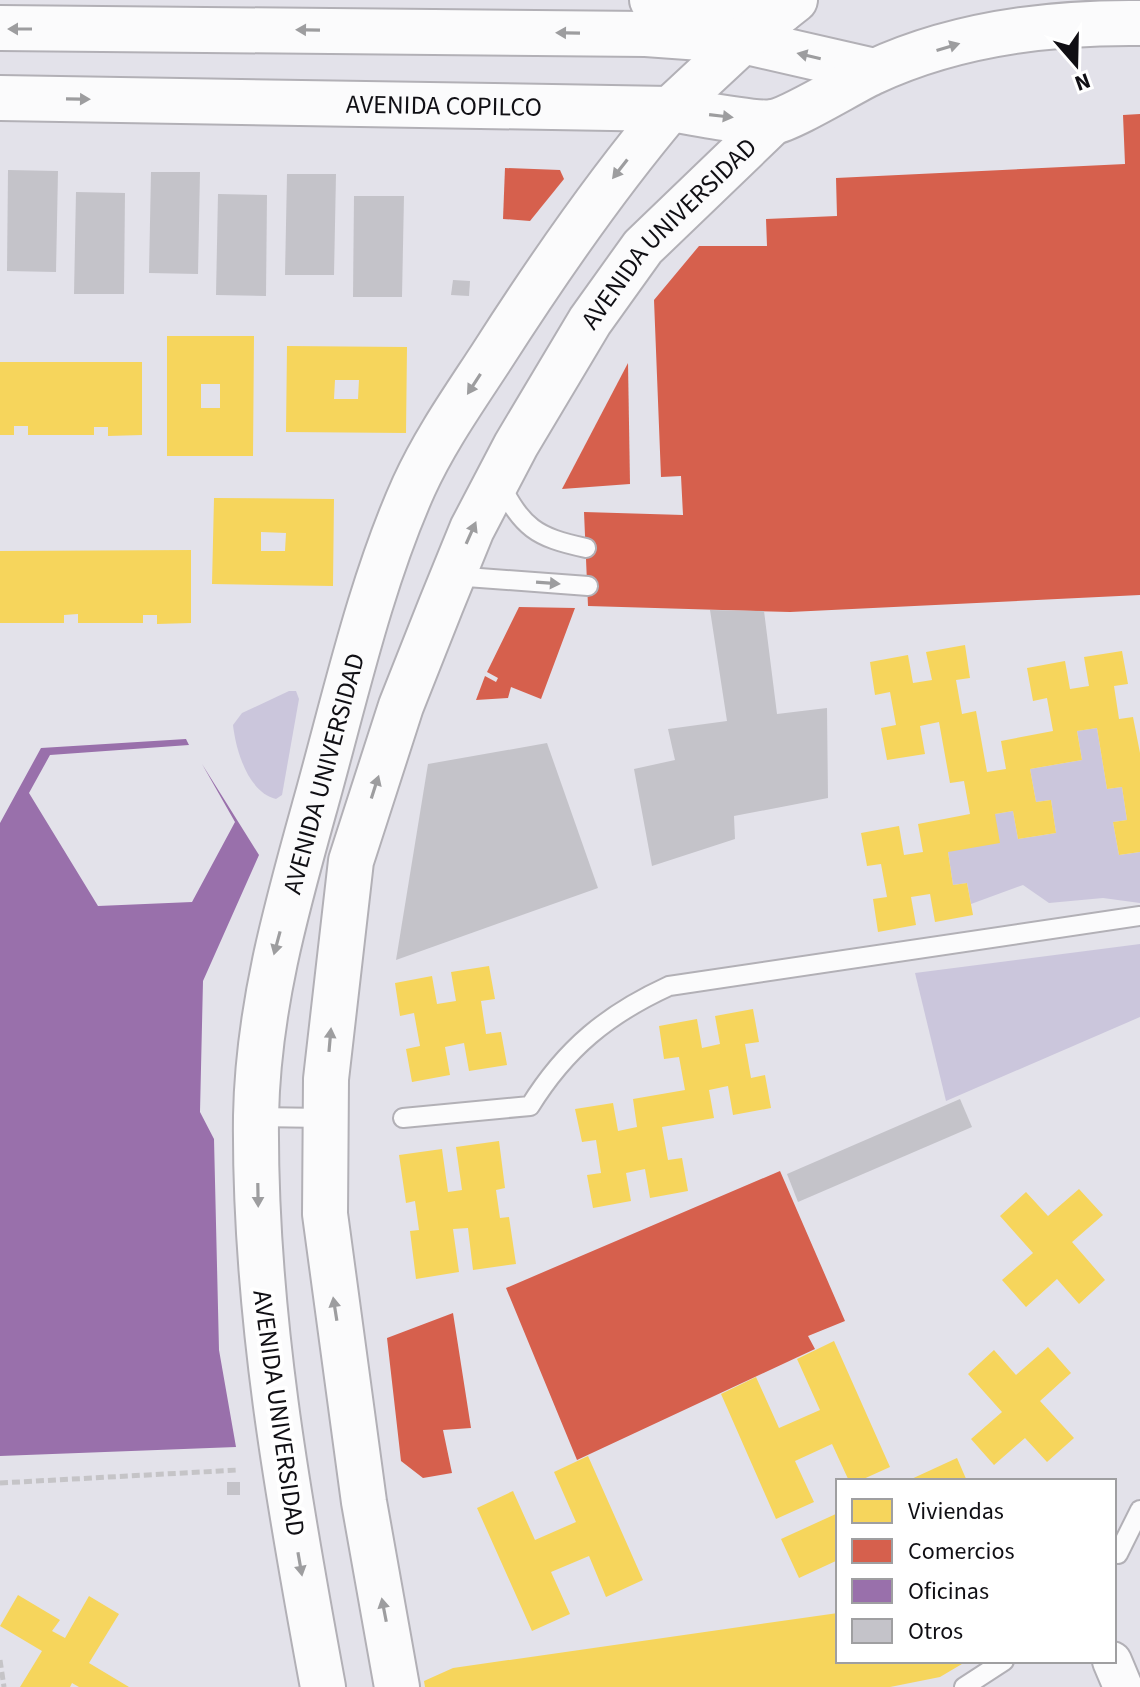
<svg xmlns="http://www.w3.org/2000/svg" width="1140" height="1687" font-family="'Source Sans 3',sans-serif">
<rect width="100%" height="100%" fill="#e3e2ea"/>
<g fill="#cbc6dc">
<path d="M289,691H296L299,699L282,795L276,799C248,792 236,751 233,725L242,713Z"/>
<polygon points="1097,728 1107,789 1122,787 1127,820 1113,822 1119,855 1140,852 1140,903 1103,898 1049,903 1023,885 971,904 967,883 953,885 948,852 995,814 1013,811 1018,839 1056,833 1051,800 1036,802 1030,769 1082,760 1077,731"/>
<polygon points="1140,944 1140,1017 946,1101 915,973"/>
</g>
<g fill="#f6d55c" fill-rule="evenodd">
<path d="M167,336H254L253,456H167ZM201,384H220V408H201Z"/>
<path d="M287,346L407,347L406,433L286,432ZM335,380H359L358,399H334Z"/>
<polygon points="0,362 142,362 142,435 108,436 108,427 94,427 94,435 28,435 28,426 14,426 14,435 0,435"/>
<path d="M214,498L334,499L333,586L212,584ZM261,532L286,533L285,551H261Z"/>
<polygon points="191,550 191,623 157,624 157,615 143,615 143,623 78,623 78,614 64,615 64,623 0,623 0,551"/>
<polygon points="965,645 970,678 956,680 962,714 976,711 987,772 1006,769 1001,741 1053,731 1047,698 1033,701 1027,668 1065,661 1070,689 1089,686 1084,657 1122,651 1128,684 1114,686 1119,719 1133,717 1140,753 1140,852 1119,855 1113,822 1127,820 1122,787 1107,789 1097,728 1077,731 1082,760 1030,769 1036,802 1051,800 1056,833 1018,839 1013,811 995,814 1000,843 948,852 953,885 967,883 973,915 935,922 930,894 911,897 916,925 878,932 873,899 887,897 881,864 867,866 861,833 899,826 904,855 923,852 918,824 970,814 964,781 950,783 939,722 920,726 925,754 887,760 881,728 896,725 890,692 875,695 870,662 908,655 913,683 932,680 926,652"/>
<polygon points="489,966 495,999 481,1001 486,1034 501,1032 507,1065 469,1071 464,1043 445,1047 450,1075 412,1082 406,1049 420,1046 414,1013 400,1016 395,983 432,976 437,1004 456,1001 451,972"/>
<polygon points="753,1009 759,1042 745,1044 751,1078 765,1075 771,1108 733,1115 728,1086 709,1090 714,1118 662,1127 668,1160 682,1158 688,1191 650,1198 645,1169 626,1173 631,1201 593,1208 587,1175 601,1173 596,1140 582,1142 575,1109 613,1103 618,1131 637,1127 633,1099 685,1090 679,1057 664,1059 659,1026 697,1019 702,1048 720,1044 715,1016"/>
<polygon points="499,1141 505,1188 496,1190 500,1218 509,1217 516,1264 473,1270 468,1228 453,1229 459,1272 416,1279 410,1231 419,1230 415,1201 406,1203 399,1155 442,1149 448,1192 462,1190 456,1147"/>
<polygon points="1079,1189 1103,1215 1072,1242 1105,1280 1079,1304 1057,1279 1026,1307 1002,1280 1033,1253 1000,1216 1026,1192 1048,1216"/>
<polygon points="834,1341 890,1467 859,1481 849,1481 832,1444 795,1461 814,1502 776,1519 721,1394 756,1377 779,1428 820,1410 797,1359"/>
<polygon points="1048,1347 1071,1373 1040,1401 1074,1438 1047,1462 1025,1438 994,1465 971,1439 1002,1412 968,1374 994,1350 1016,1375"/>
<polygon points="588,1456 643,1580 606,1597 589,1556 551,1572 570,1614 532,1631 477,1508 513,1491 535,1540 576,1522 554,1472"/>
<polygon points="957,1458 967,1481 907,1481"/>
<polygon points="838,1513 838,1560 799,1578 781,1539"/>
<polygon points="18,1595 60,1620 52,1631 65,1638 89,1596 119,1614 89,1663 129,1687 79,1687 72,1683 70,1687 20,1687 42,1651 0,1626"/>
<polygon points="838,1613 838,1661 967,1661 940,1677 890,1687 425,1687 424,1681 453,1668"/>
</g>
<g fill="#d6604d">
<polygon points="1140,114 1140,595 790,612 588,606 584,512 683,515 681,476 661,477 654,300 699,246 767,246 766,219 837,216 836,178 1125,164 1123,115"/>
<polygon points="505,168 560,170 564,179 530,221 503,219"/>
<polygon points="628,363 630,484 562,489"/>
<polygon points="519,607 575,608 541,699 511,687 508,698 476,700 485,676 496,682 498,678 487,672"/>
<polygon points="780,1171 845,1321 808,1336 815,1349 577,1460 506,1288"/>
<polygon points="453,1313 471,1428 443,1430 452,1473 423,1478 401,1461 387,1338"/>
</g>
<polygon fill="#9970ab" points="186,739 189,745 50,755 29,793 98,906 192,902 235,822 202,764 259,855 203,981 200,1112 214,1139 219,1350 236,1447 0,1456 0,823 41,748"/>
<g fill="#c4c3c9">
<polygon points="8,170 58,171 56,272 7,271"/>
<polygon points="151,172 200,172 198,274 149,273"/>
<polygon points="287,174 336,174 334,275 285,275"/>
<polygon points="76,192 125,193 124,294 74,294"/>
<polygon points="218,194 267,195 266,296 216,295"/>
<polygon points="354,196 404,196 402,297 353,297"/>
<polygon points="453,280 470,281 469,296 451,295"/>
<polygon points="710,610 764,611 777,714 827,708 828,798 734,816 735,839 652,866 634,769 675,760 668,729 727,721"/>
<polygon points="547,743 598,888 396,960 428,764"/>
<polygon points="960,1099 972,1127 798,1202 787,1174"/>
<rect x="227" y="1482" width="13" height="13"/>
</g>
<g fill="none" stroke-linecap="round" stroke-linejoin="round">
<g stroke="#b2b0b6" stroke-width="22">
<g id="lane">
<path d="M499,482C523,528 535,537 586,548"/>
<polyline points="453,576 588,586"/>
<polyline points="256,1117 325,1118"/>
<path d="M403,1118L530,1106C566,1048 608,1014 669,986L1140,916"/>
<polyline points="1118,1554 1140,1510"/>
<polyline points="964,1687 1004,1661"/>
</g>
</g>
<g stroke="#b2b0b6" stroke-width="42">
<polyline id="street" points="1112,1661 1123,1687"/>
</g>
<g stroke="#b2b0b6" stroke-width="48">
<g id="secondary">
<path id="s1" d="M323,1687C288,1498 254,1309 256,1116C258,1007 287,906 316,802C345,698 370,584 414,486C435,440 464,399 492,356C547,270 604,187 670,109"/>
<path id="s2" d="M397,1687L364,1502L325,1214L326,1079L351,861L401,706L441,605L472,529L516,445L590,321L643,247L773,122"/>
</g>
</g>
<g stroke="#b2b0b6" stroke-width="48">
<g id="primary">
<polyline points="652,0 781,11"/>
<polyline points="0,28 646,34 743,41 874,71"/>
<path id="s3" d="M0,98L670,109C692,112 754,125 773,122C791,119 850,83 871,73C954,34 1050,22 1140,23"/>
<polyline points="670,109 743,41 795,0"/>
</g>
</g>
<g stroke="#c5c4c7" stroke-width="5" stroke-dasharray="8 4" stroke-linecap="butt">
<polyline points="0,1483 238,1470"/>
<polyline points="0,1660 4,1687"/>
</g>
<use href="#lane" stroke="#fbfbfc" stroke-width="18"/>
<use href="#street" stroke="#fbfbfc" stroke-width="38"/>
<use href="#secondary" stroke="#fbfbfc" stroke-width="44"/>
<use href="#primary" stroke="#fbfbfc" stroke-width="44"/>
</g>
<defs><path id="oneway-solid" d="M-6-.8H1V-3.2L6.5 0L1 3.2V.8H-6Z" transform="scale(2)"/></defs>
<g fill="#9d9d9f">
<use href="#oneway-solid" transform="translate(20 29) rotate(-180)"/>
<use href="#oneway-solid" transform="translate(308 30) rotate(-179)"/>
<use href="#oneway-solid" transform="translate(568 33) rotate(-179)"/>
<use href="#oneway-solid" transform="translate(948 47) rotate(-17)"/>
<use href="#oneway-solid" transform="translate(809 56) rotate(-167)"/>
<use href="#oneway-solid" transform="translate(78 99) rotate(1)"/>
<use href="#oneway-solid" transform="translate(721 116) rotate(7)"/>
<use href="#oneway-solid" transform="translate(620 169) rotate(128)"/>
<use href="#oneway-solid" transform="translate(474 384) rotate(123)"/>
<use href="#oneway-solid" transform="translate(471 533) rotate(-66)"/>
<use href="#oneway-solid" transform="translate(548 583) rotate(4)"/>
<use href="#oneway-solid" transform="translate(375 787) rotate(-72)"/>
<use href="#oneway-solid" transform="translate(277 943) rotate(105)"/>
<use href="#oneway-solid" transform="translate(330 1040) rotate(-85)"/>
<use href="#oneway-solid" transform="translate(258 1195) rotate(89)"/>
<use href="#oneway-solid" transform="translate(335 1309) rotate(-99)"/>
<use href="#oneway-solid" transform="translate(300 1564) rotate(80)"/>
<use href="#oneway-solid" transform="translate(384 1610) rotate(-101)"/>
</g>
<g text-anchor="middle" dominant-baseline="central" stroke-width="8" stroke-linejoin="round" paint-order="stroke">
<g font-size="26" fill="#100f14" stroke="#fff">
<text stroke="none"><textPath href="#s3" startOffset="444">AVENIDA COPILCO</textPath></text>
<text stroke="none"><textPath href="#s2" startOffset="1544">AVENIDA UNIVERSIDAD</textPath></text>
<text stroke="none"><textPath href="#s1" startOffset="926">AVENIDA UNIVERSIDAD</textPath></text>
<text transform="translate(279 1413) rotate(82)">AVENIDA UNIVERSIDAD</text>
</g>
</g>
<rect x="836" y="1479" width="280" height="184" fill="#ffffff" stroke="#9f9fa1" stroke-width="2"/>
<rect x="852" y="1499" width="40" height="24" fill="#f6d55c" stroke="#9f9fa1" stroke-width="2"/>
<text x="908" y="1519" font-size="24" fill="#100f14">Viviendas</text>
<rect x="852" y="1539" width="40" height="24" fill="#d6604d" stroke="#9f9fa1" stroke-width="2"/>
<text x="908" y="1559" font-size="24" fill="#100f14">Comercios</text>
<rect x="852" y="1579" width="40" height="24" fill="#9970ab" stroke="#9f9fa1" stroke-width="2"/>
<text x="908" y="1599" font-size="24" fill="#100f14">Oficinas</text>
<rect x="852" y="1619" width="40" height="24" fill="#c4c3c9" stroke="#9f9fa1" stroke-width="2"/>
<text x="908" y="1639" font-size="24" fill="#100f14">Otros</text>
<g transform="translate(1076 64) rotate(160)" stroke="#ffffff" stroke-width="6" paint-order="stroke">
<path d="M0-6L14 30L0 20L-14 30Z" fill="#100f14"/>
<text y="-12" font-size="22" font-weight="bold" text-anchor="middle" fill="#100f14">N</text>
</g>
</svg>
